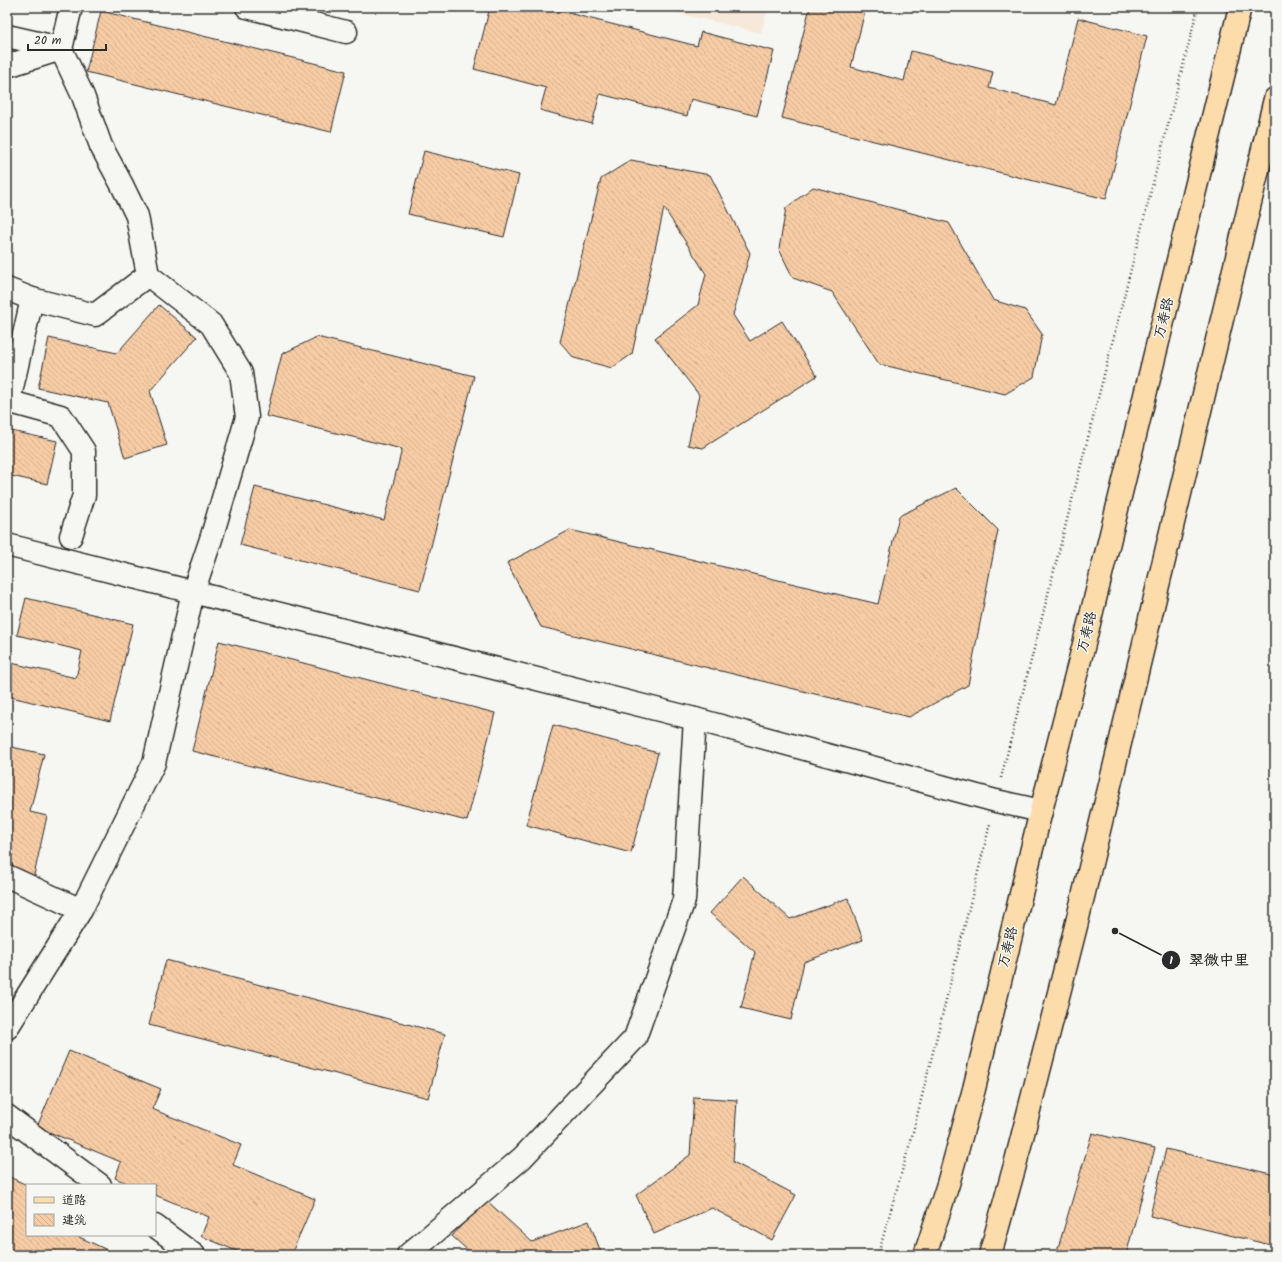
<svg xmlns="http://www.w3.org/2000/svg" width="1282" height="1262" font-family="Kalam,'LXGW WenKai TC',sans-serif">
<defs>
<pattern id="building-back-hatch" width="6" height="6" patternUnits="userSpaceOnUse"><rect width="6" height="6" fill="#f6cca5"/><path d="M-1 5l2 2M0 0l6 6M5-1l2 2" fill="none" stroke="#d3af8e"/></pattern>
</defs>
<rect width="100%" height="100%" fill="#f6f6f2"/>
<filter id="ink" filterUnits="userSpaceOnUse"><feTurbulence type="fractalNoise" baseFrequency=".025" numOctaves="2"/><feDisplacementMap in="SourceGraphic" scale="8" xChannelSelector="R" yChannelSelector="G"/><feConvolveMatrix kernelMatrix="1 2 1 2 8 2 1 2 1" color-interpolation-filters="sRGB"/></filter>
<g filter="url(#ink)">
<polygon fill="#f6e9db" points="652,7 768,7 761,33"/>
<g fill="url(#building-back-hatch)" stroke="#2b2b2b">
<polygon points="490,7 545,7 697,46 701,32 774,51 757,116 691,99 687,116 600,94 592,124 540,110 546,88 474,69"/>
<polygon points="810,7 866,7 851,67 904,81 911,51 993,72 989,88 1056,105 1078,18 1147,36 1106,199 782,118"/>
<polygon points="101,11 346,71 331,132 86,72"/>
<polygon points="424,151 519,175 504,237 408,214"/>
<polygon points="631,160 710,175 750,253 733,315 750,341 782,321 817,376 703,448 688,445 699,395 655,338 698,305 706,274 664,208 632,354 612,368 574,358 560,342 601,179"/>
<polygon points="813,187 949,223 993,300 1025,310 1042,334 1034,377 1005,394 879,364 832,292 793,278 779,249 786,208"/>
<polygon points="159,305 197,337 150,391 167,445 125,458 108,403 38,388 49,338 117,353"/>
<polygon points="317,337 474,376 420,590 240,545 255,487 384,520 402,449 266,416 282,354"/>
<polygon points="7,430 57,441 47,484 7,475"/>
<polygon points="956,488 998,530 968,685 909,717 541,627 507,563 570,530 878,604 899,516"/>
<polygon points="26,598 133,624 110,721 7,696 7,662 76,678 82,651 17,635"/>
<polygon points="219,641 495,713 467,821 192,751"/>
<polygon points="553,725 658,753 631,853 526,825"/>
<polygon points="7,746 44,754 30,812 47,816 33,880 7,873"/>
<polygon points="743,876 790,919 848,898 863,940 804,962 791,1020 741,1008 755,952 710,913"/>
<polygon points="166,960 445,1034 428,1098 149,1025"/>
<polygon points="69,1051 161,1089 152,1109 241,1145 233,1165 315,1199 291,1255 246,1255 201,1236 209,1217 155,1195 155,1185 131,1185 115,1178 121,1162 37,1127"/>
<polygon points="694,1097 737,1100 733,1162 796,1195 772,1240 712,1208 654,1234 636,1195 690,1155"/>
<polygon points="1092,1133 1155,1148 1126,1255 1056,1255"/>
<polygon points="1166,1149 1275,1175 1275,1246 1150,1216"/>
<polygon points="7,1176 27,1185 27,1235 75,1235 118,1255 7,1255"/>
<polygon points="485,1199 532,1242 589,1221 602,1255 473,1255 452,1236"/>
</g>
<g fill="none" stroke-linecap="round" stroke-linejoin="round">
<g stroke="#2b2b2b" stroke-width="25">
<g id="minor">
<polyline points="247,7 346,32"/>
<polyline points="7,36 60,48"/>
<polyline points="7,66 61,49"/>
<polyline points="7,289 32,299 95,315 148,275"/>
<polyline points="7,401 61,416 84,451 84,495 71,536"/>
<polyline points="9,401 32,299"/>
<polyline points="7,545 695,719 996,801 1041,811"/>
<polyline points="7,876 81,910"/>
<polyline points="7,1028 81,910 154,763 193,592 211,539 247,417 241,373 211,324 148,275 137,216 122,185 101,146 83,96 61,49 71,7"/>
<polyline points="7,1116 100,1185"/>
<polyline points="155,1226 194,1255"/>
<polyline points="408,1255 522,1158 635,1038 684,900 695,719"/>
</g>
</g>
<g stroke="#2b2b2b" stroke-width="25">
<g id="primary">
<polyline points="925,1255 948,1184 974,1089 1041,811 1084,644 1240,7"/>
<polyline points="990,1255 1015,1165 1076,926 1275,99"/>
</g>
</g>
<g stroke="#2b2b2b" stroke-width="2.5" stroke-dasharray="1 3" stroke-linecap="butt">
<polyline points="1001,778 1198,7"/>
<polyline points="878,1255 912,1136 990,824"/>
</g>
<use href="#minor" stroke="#f6f6f2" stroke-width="22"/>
<use href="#primary" stroke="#fddcac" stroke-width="22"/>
</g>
</g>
<g text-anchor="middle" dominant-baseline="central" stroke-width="3" stroke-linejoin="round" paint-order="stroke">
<g font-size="14" fill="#2b2b2b" stroke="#f6f6f2">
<text transform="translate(1164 318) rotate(-76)">万寿路</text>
<text transform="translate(1087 632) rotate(-76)">万寿路</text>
<text transform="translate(1008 947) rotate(-76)">万寿路</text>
</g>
</g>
<path fill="none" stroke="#2b2b2b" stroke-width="1.5" d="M1115 931L1171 960"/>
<g fill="#2b2b2b" stroke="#f6f6f2" stroke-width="1.5">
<circle cx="1115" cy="931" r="4"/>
<circle cx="1171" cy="960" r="10"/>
</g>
<g font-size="12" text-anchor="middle" font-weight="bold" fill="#fff">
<text x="1171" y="964">1</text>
</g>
<g font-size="15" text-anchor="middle" font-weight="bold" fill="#2b2b2b" stroke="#f6f6f2" stroke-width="3" stroke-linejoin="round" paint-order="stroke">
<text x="1219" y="965">翠微中里</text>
</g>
<rect width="1282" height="1262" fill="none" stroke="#f6f6f2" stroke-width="24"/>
<rect x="12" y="12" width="1258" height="1238" fill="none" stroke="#2b2b2b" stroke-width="1.5" filter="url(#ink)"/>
<rect x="26" y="1184" width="130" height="52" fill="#f6f6f2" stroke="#a5a5a2"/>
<rect x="34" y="1197" width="20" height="6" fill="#fddcac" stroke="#a5a5a2"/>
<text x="62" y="1204" font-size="12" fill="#2b2b2b">道路</text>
<rect x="34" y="1214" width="20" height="12" fill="url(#building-back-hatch)" stroke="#a5a5a2"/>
<text x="62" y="1224" font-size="12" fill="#2b2b2b">建筑</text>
<path d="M28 44v6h78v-6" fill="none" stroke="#2b2b2b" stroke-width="2"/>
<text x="34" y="44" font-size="12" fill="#2b2b2b" stroke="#f6f6f2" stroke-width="3" paint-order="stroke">20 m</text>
</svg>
